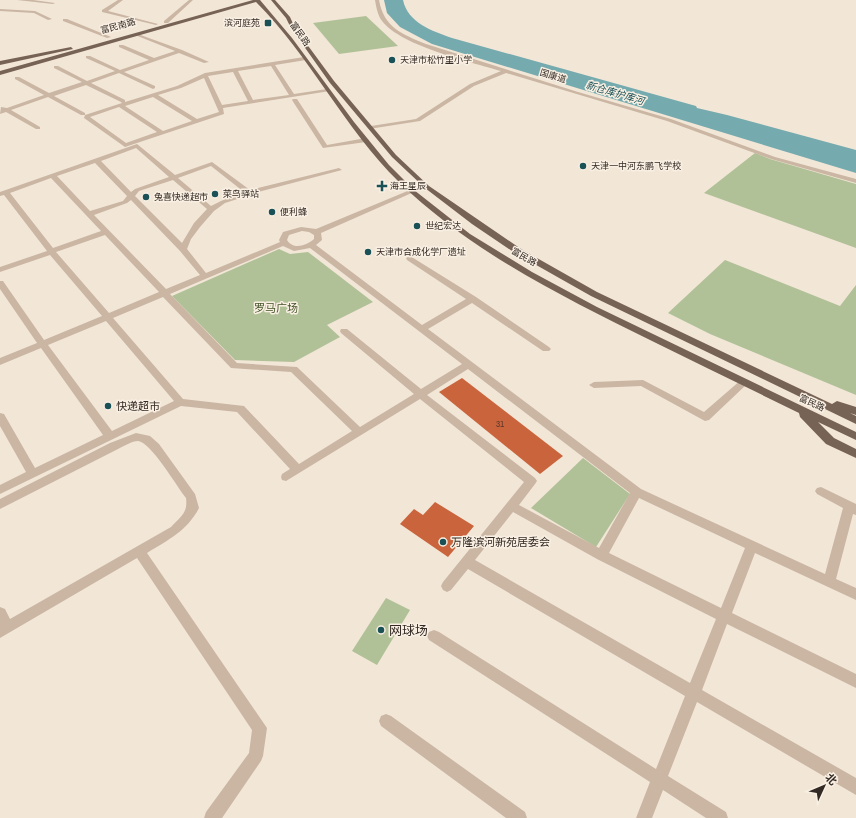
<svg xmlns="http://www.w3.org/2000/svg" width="856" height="818" font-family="'Archivo Narrow','Noto Sans SC',sans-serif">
<rect width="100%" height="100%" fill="#f2e6d7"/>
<g fill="#b1c197">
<polygon points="366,16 398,46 339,54 313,23"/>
<polygon points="755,153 770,159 856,184 856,248 704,193"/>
<polygon points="279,249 290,254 308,252 373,302 327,325 340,337 294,362 235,360 172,296"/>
<polygon points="725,260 840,306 856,285 856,395 710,334 668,313"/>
<polygon points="583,458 630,494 596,547 531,508"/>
<polygon points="386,598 410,610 377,665 352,651"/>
</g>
<path fill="#75abaf" d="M384,0H403C408,23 432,31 452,38L696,106L697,108L727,115L856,150V173L432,44L400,27L387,13Z"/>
<g fill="#ca643c">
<polygon points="462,378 563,456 540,474 439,392"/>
<polygon points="435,502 474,526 448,557 400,524 414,509 423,515"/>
</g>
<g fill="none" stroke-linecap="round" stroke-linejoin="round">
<g fill="#cab6a3" fill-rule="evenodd">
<polygon points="17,0 33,0 55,3 53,4"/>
<polygon points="118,0 123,0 108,11 158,24 156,25 102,12 102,10"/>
<polygon points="189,0 193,0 168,23 164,23 164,21"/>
<path d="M375,0H379C384,28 402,34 426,44L578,92L671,119L775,157L856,179V183L771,159L667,121L506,73L474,86L420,121L369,129V127L371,126L416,119L470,84L501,71C471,62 396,45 380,18C377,12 376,6 375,0Z"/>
<polygon points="0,9 35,11 52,19 48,20 34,13 0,11"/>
<polygon points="63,19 67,19 111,37 107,38 63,21"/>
<path d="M135,33L182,50L209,62L204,63L179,53L124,72L155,86V88L153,89L119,73L91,83L125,100V102L177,86L205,73L304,57L306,58V60L275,65L294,94L327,89L330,91L223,108L224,114L125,147L84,118L85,115H81L48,97L11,110L40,127V129H36L6,112L0,114L1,107L7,108L44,95L15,79V77H19L49,93L82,82L54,68V66H58L87,81L115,71L86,58V56H90L120,70L149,60L119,47V45H123L154,58L175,51L135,35ZM271,66L289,95L253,100L238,71ZM233,72L248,101L222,105L208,76ZM204,78L219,112L197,119L158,95L181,88ZM86,85L121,102L122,103L85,115V113L54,96ZM153,97L192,121L163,131L125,106ZM119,107L157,132L126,143L90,117Z"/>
<polygon points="293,99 297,99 327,145 366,138 369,140 366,142 323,148 292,100"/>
<path d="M137,144L175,175L212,162L250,190L339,168L342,170L262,191L225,203L214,211L200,227L191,239L187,249L206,273L280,242L279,240L283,232L301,227L316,229L410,190L429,186V188L414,192L321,233L322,240L316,245L422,325L466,299L407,260L406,258L410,256L476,297L549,347L551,349L549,351H543L472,303L428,329L641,489L825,574L843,508L817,494L815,491L817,488L821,487L856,504V515L853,514L836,579L856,588V600L755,553L732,613L856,674V688L727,624L702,690L856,778V795L697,702L668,776L726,812L728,818H706L663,790L652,818H636L650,782L429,640L427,636L429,632L434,630L439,632L656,769L685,696L468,569L451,590L447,592L443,590L441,586L443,582L524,482L420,399L286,481L282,480L281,477L282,474L290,469L237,412L181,406L0,494V485L26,472L0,426V413L4,414L35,468L103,435L41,348L0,365V358L37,343L0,289V281H3L44,340L102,316L50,255L0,272V267L47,251L4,195L0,196V192ZM136,148L169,177L135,189L131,192L101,161ZM95,163L127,196L123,201L90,211L57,176ZM211,166L244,192L221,201L211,206L178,178ZM51,178L101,231L53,248L10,193ZM173,180L207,209L194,223L182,243L135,196L139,191ZM131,200L180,251L200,275L166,289L94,215L127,203ZM302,231L309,232L314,235V239C306,246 293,250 287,240L289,235ZM105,235L159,292L109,313L56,252ZM283,246L294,251L310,248L462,364L421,389L347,329H341L340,331L341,333L414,394L360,427L297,367L237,363L170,294ZM163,297L231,368L291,372L352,431L299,464L244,406L183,399L113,318ZM106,321L174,401L112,431L48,345ZM468,369L630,493L599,548L519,505L535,484L537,481L535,478L427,395ZM639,498L745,548L721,608L609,553ZM513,512L597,559L716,619L690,683L475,560Z"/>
<polygon points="744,379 749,382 747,384 709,420 705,421 641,386 594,388 589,385 594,382 643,380 704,412 741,380"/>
<path d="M136,433L150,436L159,444L195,494L199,508C187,531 168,540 147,553L267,728L263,756L261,761L222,818H204L206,812L249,753L252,730L137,558L0,638V607L5,609L10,619L171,527C181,516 188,513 186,498C177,487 151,442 138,441C132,441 124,446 118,449L0,509V499L110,443Z"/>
<polygon points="386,714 391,716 525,812 527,818 506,818 381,726 379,721 381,716"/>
</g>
<g fill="#776256" fill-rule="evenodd">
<path d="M253,0H260L292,38L354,122L389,165L414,190L470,234L532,272L597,307L856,432V440L818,422L834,438L856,449V458L826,444L800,417L799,413C750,389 701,365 652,341C563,297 471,252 399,182C344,128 310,56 256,2L0,75V71Z"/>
<polygon points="271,0 275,0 290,17 295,28 334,81 396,155 429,186 521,249 597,292 832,404 837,401 856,407 856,415 850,413 856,416 856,424 591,296 515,253 472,224 425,188 392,157 330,83 291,28 286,18"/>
<polygon points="71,47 73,49 0,65 0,61"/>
</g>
</g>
<g fill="#1a5157" stroke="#f9f0e3" stroke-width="1.5">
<rect x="264" y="19" width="8" height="8" rx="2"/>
<circle cx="392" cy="60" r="4"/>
<circle cx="583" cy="166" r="4"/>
<path d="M380 180h4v4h4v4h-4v4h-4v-4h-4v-4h4z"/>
<circle cx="215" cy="194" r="4"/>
<circle cx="146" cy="197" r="4"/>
<circle cx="272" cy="212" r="4"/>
<circle cx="417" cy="226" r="4"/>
<circle cx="368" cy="252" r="4"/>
<circle cx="108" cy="406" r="4"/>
<circle cx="443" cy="542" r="4"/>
<circle cx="381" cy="630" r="4"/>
</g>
<g text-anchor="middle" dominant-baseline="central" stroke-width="3" stroke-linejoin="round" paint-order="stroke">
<g font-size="9" fill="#342a25" stroke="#f9f0e3" text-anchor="start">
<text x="260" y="23" text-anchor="end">滨河庭苑</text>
<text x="400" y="60">天津市松竹里小学</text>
<text x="591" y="166">天津一中河东鹏飞学校</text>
<text x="390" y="186">海王星辰</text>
<text x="223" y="194">菜鸟驿站</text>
<text x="154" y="197">兔喜快递超市</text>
<text x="280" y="212">便利蜂</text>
<text x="425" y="226">世纪宏达</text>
<text x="376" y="252">天津市合成化学厂遗址</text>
</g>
<g font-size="9" fill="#342a25" stroke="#f9f0e3">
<text transform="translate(118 26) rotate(-15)">富民南路</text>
<text transform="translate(300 34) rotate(54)">富民路</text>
<text transform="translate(553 76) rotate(17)">国康道</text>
<text transform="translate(524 257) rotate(30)">富民路</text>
<text transform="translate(812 403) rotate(25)">富民路</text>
</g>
<g font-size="9" fill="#5a382b">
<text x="500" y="424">31</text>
</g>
<g font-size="10" font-style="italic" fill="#1a5157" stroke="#f9f0e3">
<text transform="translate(615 93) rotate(16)">新仓库护库河</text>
</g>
<g font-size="11" fill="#425328" stroke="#f9f0e3">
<text x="276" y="308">罗马广场</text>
</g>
<g font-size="11" fill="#342a25" stroke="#f9f0e3" text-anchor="start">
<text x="116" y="406">快递超市</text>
<text x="451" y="542">万隆滨河新苑居委会</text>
</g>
<g font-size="13" fill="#342a25" stroke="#f9f0e3" text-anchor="start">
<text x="389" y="630">网球场</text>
</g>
</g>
<g transform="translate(824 786) rotate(46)" stroke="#f9f0e3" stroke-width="3" paint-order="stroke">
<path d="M0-3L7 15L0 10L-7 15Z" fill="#342a25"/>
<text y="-6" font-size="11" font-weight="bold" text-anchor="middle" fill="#342a25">北</text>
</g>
</svg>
